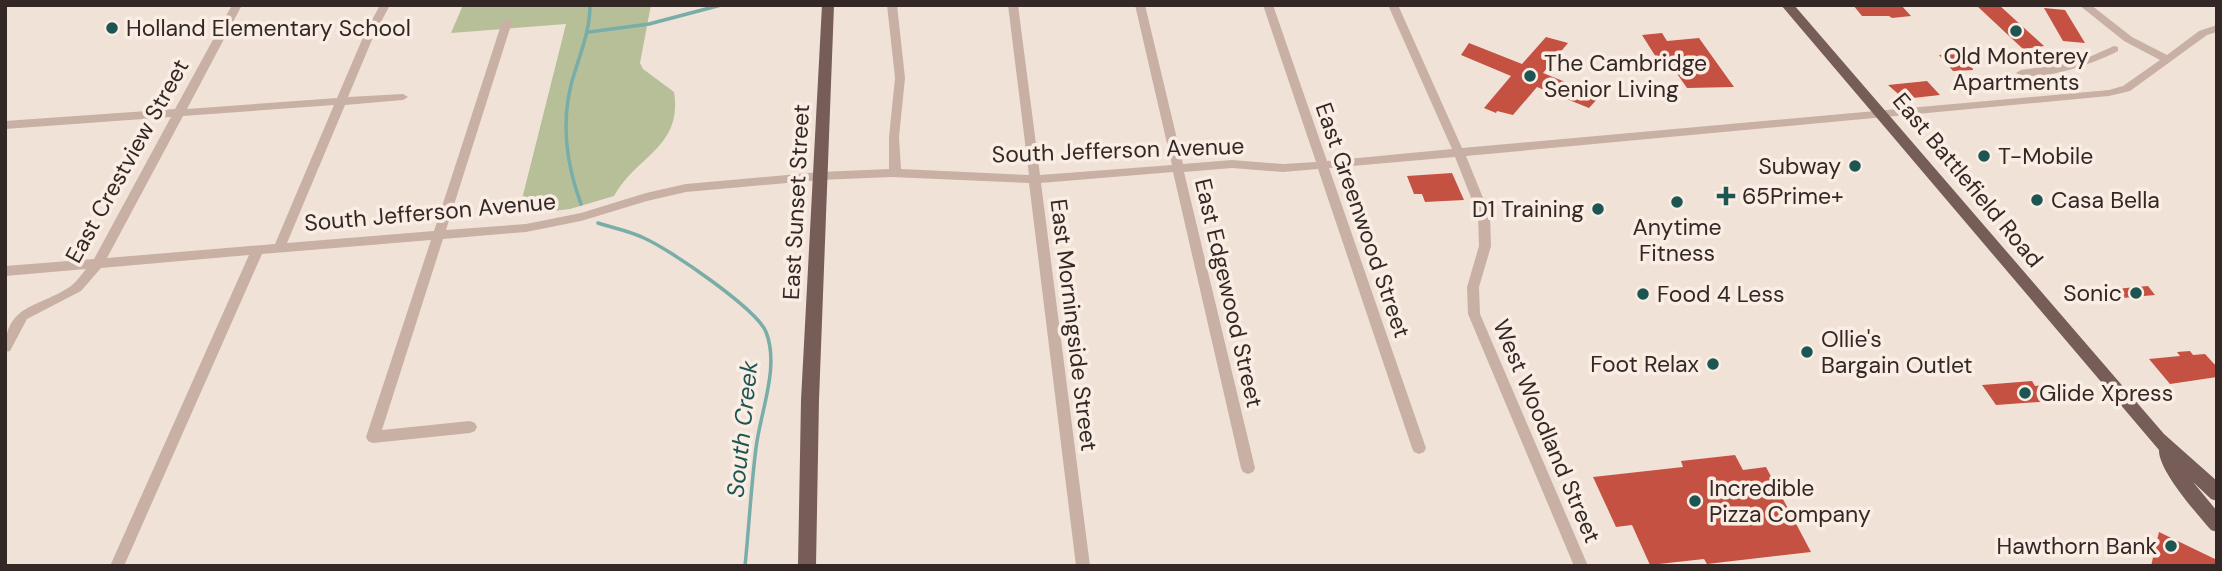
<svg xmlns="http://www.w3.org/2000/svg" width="2222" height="571" font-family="'DM Sans',sans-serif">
<rect width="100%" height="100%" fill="#f1e2d8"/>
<path fill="#b7bf99" d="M463,5H651L640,63L643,69L674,92C683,147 636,156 614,196L570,209L518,215L566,24L451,33Z"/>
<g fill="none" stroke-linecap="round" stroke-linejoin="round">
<g stroke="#78ada8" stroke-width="3.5">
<polyline points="589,32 649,24 721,5"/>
<path d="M581,204C567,166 561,125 571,85C578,58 590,34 590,5"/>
<path d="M598,223C613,228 630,231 644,238C669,249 757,309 766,332C780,367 760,413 756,448C751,487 749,527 745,566"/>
</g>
</g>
<g fill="#c55142">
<polygon points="1853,5 1901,5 1911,16 1892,18 1889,16 1862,16"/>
<polygon points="1976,5 1999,5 2044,46 2023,49"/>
<polygon points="2044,8 2065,10 2085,43 2063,41"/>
<polygon points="1662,33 1667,41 1699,38 1734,87 1687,88 1671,65 1661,65 1642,35"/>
<polygon points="1546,37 1568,43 1543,73 1600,96 1589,108 1537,87 1513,115 1497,111 1496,113 1484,108 1511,76 1461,55 1469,43 1522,64"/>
<polygon points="1960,54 1973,69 1973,70 1953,71 1939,55"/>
<polygon points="1927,81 1940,95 1904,99 1888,85"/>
<polygon points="1452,173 1464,200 1425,202 1422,194 1414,194 1407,176"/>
<polygon points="2148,286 2155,295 2122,298 2115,289"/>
<polygon points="2190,351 2193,355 2205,354 2217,367 2217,377 2170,384 2149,359 2180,356 2177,352"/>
<polygon points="2032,381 2035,386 2057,384 2068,400 1996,405 1982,385"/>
<polygon points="1735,455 1743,470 1766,467 1811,552 1707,564 1704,559 1650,565 1632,525 1616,527 1593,477 1683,467 1681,461"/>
<polygon points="2159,532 2217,560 2217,566 2151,566"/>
</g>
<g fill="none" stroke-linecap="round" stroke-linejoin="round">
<g fill="#c8b0a5" fill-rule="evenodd">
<path d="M232,5H242L187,109L337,98L364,35L380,5H390L374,35L348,97L403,94L408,97L403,100L345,105L287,243L434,231L502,22L507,19L512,22L446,230L526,224L581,213L646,193L686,184L820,172L889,169V137L895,78L887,5H897L905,78L899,137L901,169L1029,175L1008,5H1018L1040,175L1172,165L1135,5H1145L1183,164L1232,160L1283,164L1316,162L1263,5H1273L1327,161L1452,149L1388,5H1398L1462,148L2109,90L2123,86L2160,60L2124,41L2079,5H2091L2132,37L2167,55L2199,31L2217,25V32L2207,35L2130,91L2109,96L1466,156L1490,215L1491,246L1479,287L1480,314L1588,566H1574L1468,314L1467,287L1479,246L1478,215L1455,157L1329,168L1426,448L1424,452L1419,454L1414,452L1412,448L1318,169L1283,172L1232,168L1184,172L1255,468L1253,472L1248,474L1243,472L1241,468L1173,172L1041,183L1090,566H1076L1029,183L891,177L820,180L686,192L647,201L581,221L526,232L443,239L382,430L470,421L475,423L477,427L475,431L470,433L373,443L368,441L366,437L431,240L262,254L124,566H110L249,255L101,268L81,291L27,319L10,351L5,352C5,303 39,308 71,286C77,281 82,274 86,269L5,276V266L94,259L171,117L5,129V121L175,109ZM334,105L275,244L107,258L183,116Z"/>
<path d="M2114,46L2118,47V51C2099,62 2033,85 2016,73L2021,70L2078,62Z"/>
</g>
<g fill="#765d57" fill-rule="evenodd">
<polygon points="822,5 834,5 819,400 816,566 798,566 801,400"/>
<path d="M1781,5H1794L2164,434L2217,481V501L2211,499L2193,482L2217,511V532L2211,530C2197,514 2158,470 2159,450Z"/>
</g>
</g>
<g fill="#1c5551" stroke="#f9ede4" stroke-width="2.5">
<circle cx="112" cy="28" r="7"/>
<circle cx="2016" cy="31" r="7"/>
<circle cx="1530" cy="76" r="7"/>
<circle cx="1984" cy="156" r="7"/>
<circle cx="1855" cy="166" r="7"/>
<path d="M1722.5 185.5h7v7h7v7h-7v7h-7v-7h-7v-7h7z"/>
<circle cx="2037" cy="200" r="7"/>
<circle cx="1677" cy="202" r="7"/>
<circle cx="1598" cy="209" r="7"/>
<circle cx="2136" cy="293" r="7"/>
<circle cx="1643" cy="294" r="7"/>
<circle cx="1807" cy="352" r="7"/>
<circle cx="1713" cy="364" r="7"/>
<circle cx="2025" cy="393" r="7"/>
<circle cx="1695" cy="501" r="7"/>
<circle cx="2171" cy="546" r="7"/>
</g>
<g text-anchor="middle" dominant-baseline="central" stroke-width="7" stroke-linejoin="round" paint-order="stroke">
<g font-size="23" fill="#342826" stroke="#f9ede4" text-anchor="start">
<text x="126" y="28">Holland Elementary School</text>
<text x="2016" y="56" text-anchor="middle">Old Monterey<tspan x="2016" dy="26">Apartments</tspan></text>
<text x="1544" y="63">The Cambridge<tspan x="1544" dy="26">Senior Living</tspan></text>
<text x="1998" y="156">T-Mobile</text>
<text x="1841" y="166" text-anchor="end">Subway</text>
<text x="1742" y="196">65Prime+</text>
<text x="2051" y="200">Casa Bella</text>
<text x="1584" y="209" text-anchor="end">D1 Training</text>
<text x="1677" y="227" text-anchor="middle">Anytime<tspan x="1677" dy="26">Fitness</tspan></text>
<text x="2122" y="293" text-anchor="end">Sonic</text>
<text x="1657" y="294">Food 4 Less</text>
<text x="1821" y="339">Ollie's<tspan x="1821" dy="26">Bargain Outlet</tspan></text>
<text x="1699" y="364" text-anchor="end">Foot Relax</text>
<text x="2039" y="393">Glide Xpress</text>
<text x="1709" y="488">Incredible<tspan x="1709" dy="26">Pizza Company</tspan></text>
<text x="2157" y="546" text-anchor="end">Hawthorn Bank</text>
</g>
<g font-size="23" fill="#342826" stroke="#f9ede4">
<text transform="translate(1118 150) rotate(-2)">South Jefferson Avenue</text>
<text transform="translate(127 161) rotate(-61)">East Crestview Street</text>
<text transform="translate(1968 180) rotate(50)">East Battlefield Road</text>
<text transform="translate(796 202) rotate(-87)">East Sunset Street</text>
<text transform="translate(430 212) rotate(-5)">South Jefferson Avenue</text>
<text transform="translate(1363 220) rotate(71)">East Greenwood Street</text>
<text transform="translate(1229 293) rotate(77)">East Edgewood Street</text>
<text transform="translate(1074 325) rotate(83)">East Morningside Street</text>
<text transform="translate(1547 431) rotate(67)">West Woodland Street</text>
</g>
<g font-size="24" font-style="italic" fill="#1c5551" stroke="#f9ede4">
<text transform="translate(742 429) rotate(-84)">South Creek</text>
</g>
</g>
<rect width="2222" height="571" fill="none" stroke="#342826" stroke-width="14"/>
</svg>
